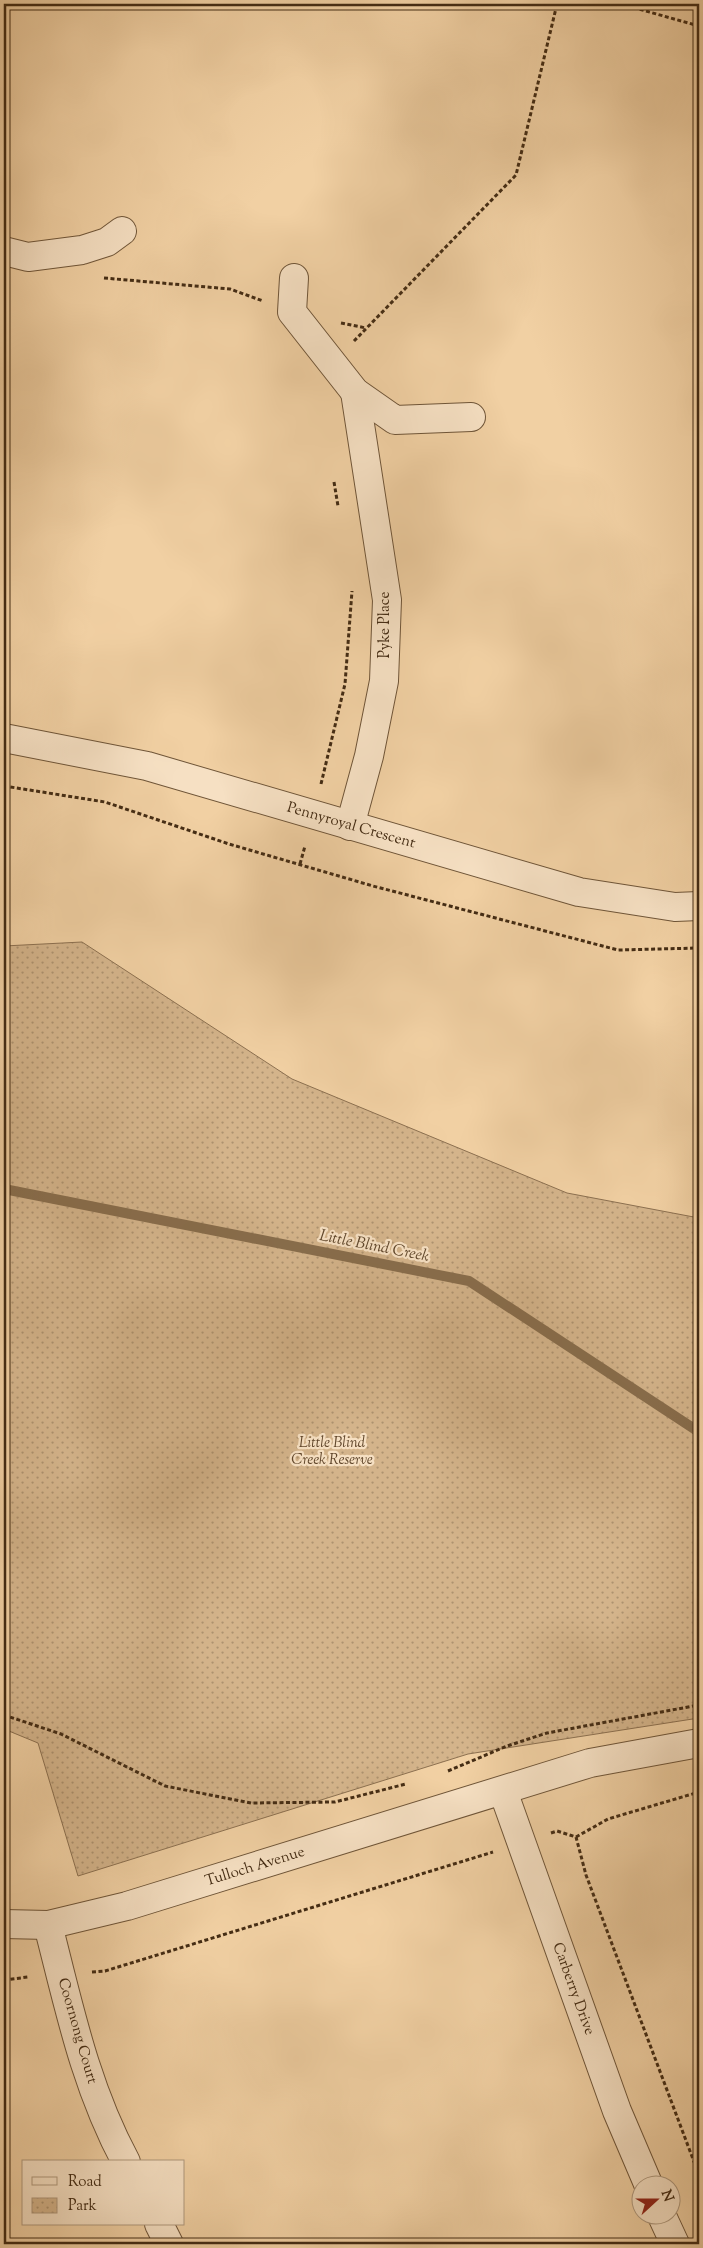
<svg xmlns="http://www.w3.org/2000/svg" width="703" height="2248" font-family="'Sorts Mill Goudy',serif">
<defs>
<pattern id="park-dots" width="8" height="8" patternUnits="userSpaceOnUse" patternTransform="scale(1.25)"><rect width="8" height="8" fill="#d4b48b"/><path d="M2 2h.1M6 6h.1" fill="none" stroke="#ae9370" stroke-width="1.8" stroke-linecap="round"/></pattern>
</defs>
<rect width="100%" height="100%" fill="#f1d0a3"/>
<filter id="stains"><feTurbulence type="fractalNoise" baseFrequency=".004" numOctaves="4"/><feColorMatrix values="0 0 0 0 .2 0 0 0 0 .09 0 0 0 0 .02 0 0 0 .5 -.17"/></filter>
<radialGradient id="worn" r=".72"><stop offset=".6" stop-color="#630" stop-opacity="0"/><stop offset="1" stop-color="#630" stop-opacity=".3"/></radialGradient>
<polygon fill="url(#park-dots)" stroke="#8c7050" points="82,942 292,1079 567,1193 699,1218 699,1718 468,1754 78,1876 38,1743 4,1729 4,946"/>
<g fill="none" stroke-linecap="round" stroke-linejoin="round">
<polyline stroke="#886d4c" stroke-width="10" points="4,1189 469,1281 699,1432"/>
<g stroke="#6f5538" stroke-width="30">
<g id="street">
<polyline points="4,251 28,257 82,250 107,242 122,231"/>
<polyline points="294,278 292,312 355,392 395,420 471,417"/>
<polyline points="4,738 147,766 579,892 675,907 699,906"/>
<polyline points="350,826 369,756 384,681 387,600 355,392"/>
<polyline points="503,1791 617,2111 649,2186"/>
<polyline points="4,1924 48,1925 127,1906 590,1763 699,1743"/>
<path d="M48,1925C69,2007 85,2086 126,2162"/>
<polyline points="662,2216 675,2244"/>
<polyline points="159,2224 169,2244"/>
</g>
</g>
<g stroke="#442c14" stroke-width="3" stroke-dasharray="4 2.5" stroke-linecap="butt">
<polyline points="621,4 699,26"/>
<polyline points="104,278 230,289 263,301"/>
<polyline points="341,323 366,328"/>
<polyline points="354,341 516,175 557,4"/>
<polyline points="334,482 338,506"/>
<polyline points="321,784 345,684 352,591"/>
<polyline points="4,786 105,802 229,844 373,886 618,950 699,948"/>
<polyline points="300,864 305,846"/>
<polyline points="4,1715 61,1734 165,1786 251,1803 335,1802 406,1784"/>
<polyline points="448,1771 507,1746 547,1733 699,1705"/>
<polyline points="551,1833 557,1831 576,1837 586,1875 699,2175"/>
<polyline points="576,1837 608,1819 699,1792"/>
<polyline points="92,1972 105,1971 493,1852"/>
<polyline points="4,1980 28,1977"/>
</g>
<use href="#street" stroke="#f6e0c3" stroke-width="28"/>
</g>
<g text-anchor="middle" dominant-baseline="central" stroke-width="4.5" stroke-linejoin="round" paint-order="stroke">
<g font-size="15" fill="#442c14" stroke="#f6e0c3">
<text transform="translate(385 625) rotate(-90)">Pyke Place</text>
<text transform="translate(351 826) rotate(16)">Pennyroyal Crescent</text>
<text transform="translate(255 1867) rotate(-17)">Tulloch Avenue</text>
<text transform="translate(573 1989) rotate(70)">Carberry Drive</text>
<text transform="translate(77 2031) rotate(74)">Coornong Court</text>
</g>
<g font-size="15" font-style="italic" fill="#61472c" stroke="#f6e0c3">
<text x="332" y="1443">Little Blind<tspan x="332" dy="17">Creek Reserve</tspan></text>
</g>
<g font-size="16" font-style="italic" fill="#60472c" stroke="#f6e0c3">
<text transform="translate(374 1247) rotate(11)">Little Blind Creek</text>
</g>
</g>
<rect width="703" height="2248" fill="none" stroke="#f1d0a3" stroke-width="20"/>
<rect x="5" y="5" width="693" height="2238" fill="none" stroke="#442c14" stroke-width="2.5"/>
<rect x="10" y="10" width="683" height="2228" fill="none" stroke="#442c14"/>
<rect x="22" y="2160" width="162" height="65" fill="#f6e0c3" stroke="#af987d"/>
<rect x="32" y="2177" width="25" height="8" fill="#f6e0c3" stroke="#af987d"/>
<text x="68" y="2186" font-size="15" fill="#442c14">Road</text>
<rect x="32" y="2198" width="25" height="15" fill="url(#park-dots)" stroke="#af987d"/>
<text x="68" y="2210" font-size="15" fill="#442c14">Park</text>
<g transform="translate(656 2200) rotate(69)"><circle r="24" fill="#f6e0c3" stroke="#af987d"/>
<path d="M0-4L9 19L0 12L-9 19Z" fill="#8f2418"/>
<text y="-8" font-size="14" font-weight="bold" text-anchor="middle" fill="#442c14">N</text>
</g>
<rect width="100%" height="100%" filter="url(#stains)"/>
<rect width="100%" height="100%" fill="url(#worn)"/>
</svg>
